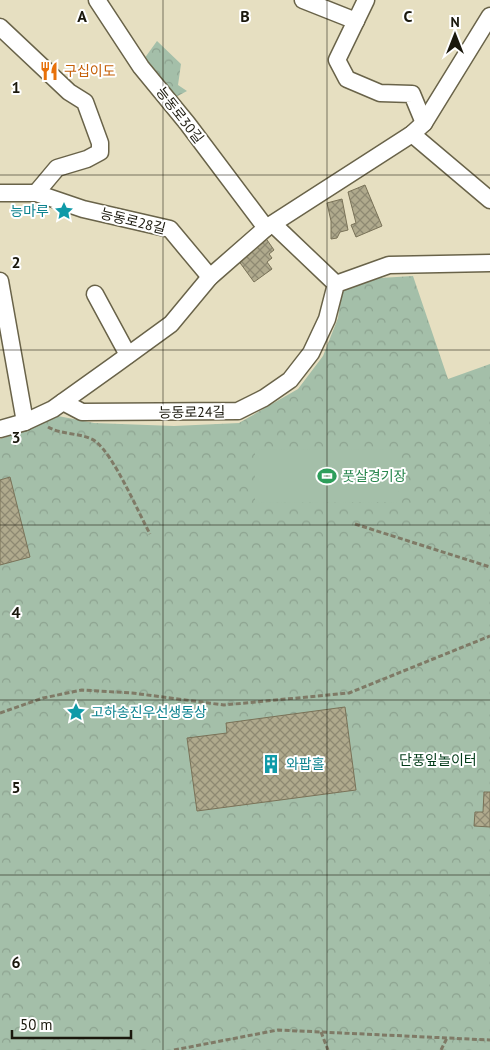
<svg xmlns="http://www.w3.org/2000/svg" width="490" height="1050" font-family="'PT Sans','Noto Sans KR',sans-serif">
<defs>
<pattern id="park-crowns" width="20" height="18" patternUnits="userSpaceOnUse" patternTransform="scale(1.25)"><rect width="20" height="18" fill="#a4bfa9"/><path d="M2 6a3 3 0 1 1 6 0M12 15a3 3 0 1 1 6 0" fill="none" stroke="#8da390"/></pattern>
<pattern id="building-cross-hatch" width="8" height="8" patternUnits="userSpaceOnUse" patternTransform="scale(1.25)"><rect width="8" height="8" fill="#b0aa8d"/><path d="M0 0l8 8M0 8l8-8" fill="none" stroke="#8e8972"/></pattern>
</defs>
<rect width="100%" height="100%" fill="#e6dfc1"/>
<g fill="url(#park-crowns)">
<polygon points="157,41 181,64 178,85 187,91 174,98 144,59"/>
<polygon points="413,276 448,379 490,364 490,1050 0,1050 0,439 16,434 58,416 94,423 174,426 239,423 298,389 323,356 338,318 342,290 380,278"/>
</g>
<polygon fill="#a4bfa9" points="398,449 398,502 255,503 255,450"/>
<g fill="url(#building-cross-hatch)" stroke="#797258">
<polygon points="365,185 382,226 356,237 351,225 356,223 348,192"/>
<polygon points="342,199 348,230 340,232 337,238 331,239 331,221 327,203"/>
<polygon points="265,237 274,250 269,254 272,258 267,262 272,269 254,282 238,260"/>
<polygon points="10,477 30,557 0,565 0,480"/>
<polygon points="345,707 356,790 197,811 187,738 227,733 226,723"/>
<polygon points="484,792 490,792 490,827 474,826 475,812 483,812"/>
</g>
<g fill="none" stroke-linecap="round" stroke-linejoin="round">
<g stroke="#696349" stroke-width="19">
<g id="minor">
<polyline points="97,0 141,67 187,123 266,228"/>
<polyline points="303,0 356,21"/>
<polyline points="366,0 337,60 347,79 380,93 412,94 424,123"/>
<polyline points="0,27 69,92 85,102 100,143 100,152 87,159 57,168 36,193"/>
<polyline points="412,134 490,200"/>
<polyline points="0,193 36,193 83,209 170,229 210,277"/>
<polyline points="273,224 336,284"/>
<polyline points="0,281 25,422"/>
<polyline points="95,294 128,355"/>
<polyline points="63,402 82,412 238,411 264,398 290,380 311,353 327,319 336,284 389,265 490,263"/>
<polyline points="0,429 25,422 53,409 116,364 171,324 210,277 266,228 412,134 424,123 490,16"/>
</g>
</g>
<g stroke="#7f7a66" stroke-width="3" stroke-dasharray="5 2.5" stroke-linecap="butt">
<path d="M48,427C61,435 84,433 95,441C114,455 138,512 150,534"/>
<polyline points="355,524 490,567"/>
<polyline points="0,713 43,698 82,690 132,693 224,705 349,693 490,636"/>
<polyline points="321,1032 328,1050"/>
<polyline points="174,1050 278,1030 490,1040"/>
<polyline points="441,1050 447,1038"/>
</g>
<use href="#minor" stroke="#fff" stroke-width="16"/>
</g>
<path fill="none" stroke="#1a180d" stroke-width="1" stroke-opacity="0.55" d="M163,0V1050M327,0V1050M0,175H490M0,350H490M0,525H490M0,700H490M0,875H490"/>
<defs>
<g id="restaurant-bare" transform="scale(1.5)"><path d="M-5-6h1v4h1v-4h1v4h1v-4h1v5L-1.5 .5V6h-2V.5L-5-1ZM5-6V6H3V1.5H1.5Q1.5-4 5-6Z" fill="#e8710a" stroke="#fff" stroke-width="2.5" paint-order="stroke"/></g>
<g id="sight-bare" transform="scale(1.5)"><path d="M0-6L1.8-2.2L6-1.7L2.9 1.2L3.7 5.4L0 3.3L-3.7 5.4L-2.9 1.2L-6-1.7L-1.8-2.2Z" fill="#0f9aa8" stroke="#fff" stroke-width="2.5" paint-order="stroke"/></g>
<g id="stadium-bare" transform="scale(1.5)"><path d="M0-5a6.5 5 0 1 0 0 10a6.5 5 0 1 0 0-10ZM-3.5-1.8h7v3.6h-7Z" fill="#2e9e5b" stroke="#fff" stroke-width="2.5" paint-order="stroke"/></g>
<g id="building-bare" transform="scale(1.5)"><path d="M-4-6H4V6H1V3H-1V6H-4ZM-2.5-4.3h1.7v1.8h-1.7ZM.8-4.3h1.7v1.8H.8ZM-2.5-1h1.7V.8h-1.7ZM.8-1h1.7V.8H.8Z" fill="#0f9aa8" stroke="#fff" stroke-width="2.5" paint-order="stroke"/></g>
</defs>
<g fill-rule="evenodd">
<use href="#restaurant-bare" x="49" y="71"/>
<use href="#sight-bare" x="64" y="211"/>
<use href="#stadium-bare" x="327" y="476"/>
<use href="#sight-bare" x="76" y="712"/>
<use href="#building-bare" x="271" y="764"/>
</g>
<g text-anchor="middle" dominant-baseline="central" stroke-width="4" stroke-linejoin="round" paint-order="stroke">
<g font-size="14" fill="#c56008" stroke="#fff" text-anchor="start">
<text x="64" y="71">구십이도</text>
</g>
<g font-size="14" fill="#1a180d" stroke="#fff">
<text transform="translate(180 115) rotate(52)">능동로30길</text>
<text transform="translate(133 221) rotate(14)">능동로28길</text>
<text transform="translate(192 412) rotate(-1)">능동로24길</text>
</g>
<g font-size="14" fill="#0d838f" stroke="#fff" text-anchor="start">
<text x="49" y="211" text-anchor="end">능마루</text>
<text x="91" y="712">고하송진우선생동상</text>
<text x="286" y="764">와팝홀</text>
</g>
<g font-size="14" fill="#27864d" stroke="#fff" text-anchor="start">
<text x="342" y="476">풋살경기장</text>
</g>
<g font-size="14" fill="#003a17" stroke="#fff">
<text x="438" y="760">단풍잎놀이터</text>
</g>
</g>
<g font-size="16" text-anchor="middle" font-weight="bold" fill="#1a180d" stroke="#fff" stroke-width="4" stroke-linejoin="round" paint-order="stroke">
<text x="82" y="22">A</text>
<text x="245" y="22">B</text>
<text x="408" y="22">C</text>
<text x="16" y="93">1</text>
<text x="16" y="268">2</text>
<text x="16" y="443">3</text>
<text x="16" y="618">4</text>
<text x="16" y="793">5</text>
<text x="16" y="968">6</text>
</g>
<g transform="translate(455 35)" stroke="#ffffff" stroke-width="4" paint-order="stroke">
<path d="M0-4L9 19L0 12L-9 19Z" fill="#1a180d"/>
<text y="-8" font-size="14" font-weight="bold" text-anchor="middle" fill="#1a180d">N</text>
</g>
<path d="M12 1030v8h119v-8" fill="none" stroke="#1a180d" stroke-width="2.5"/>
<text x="20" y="1030" font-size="15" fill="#1a180d" stroke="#ffffff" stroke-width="4" paint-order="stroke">50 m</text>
</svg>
